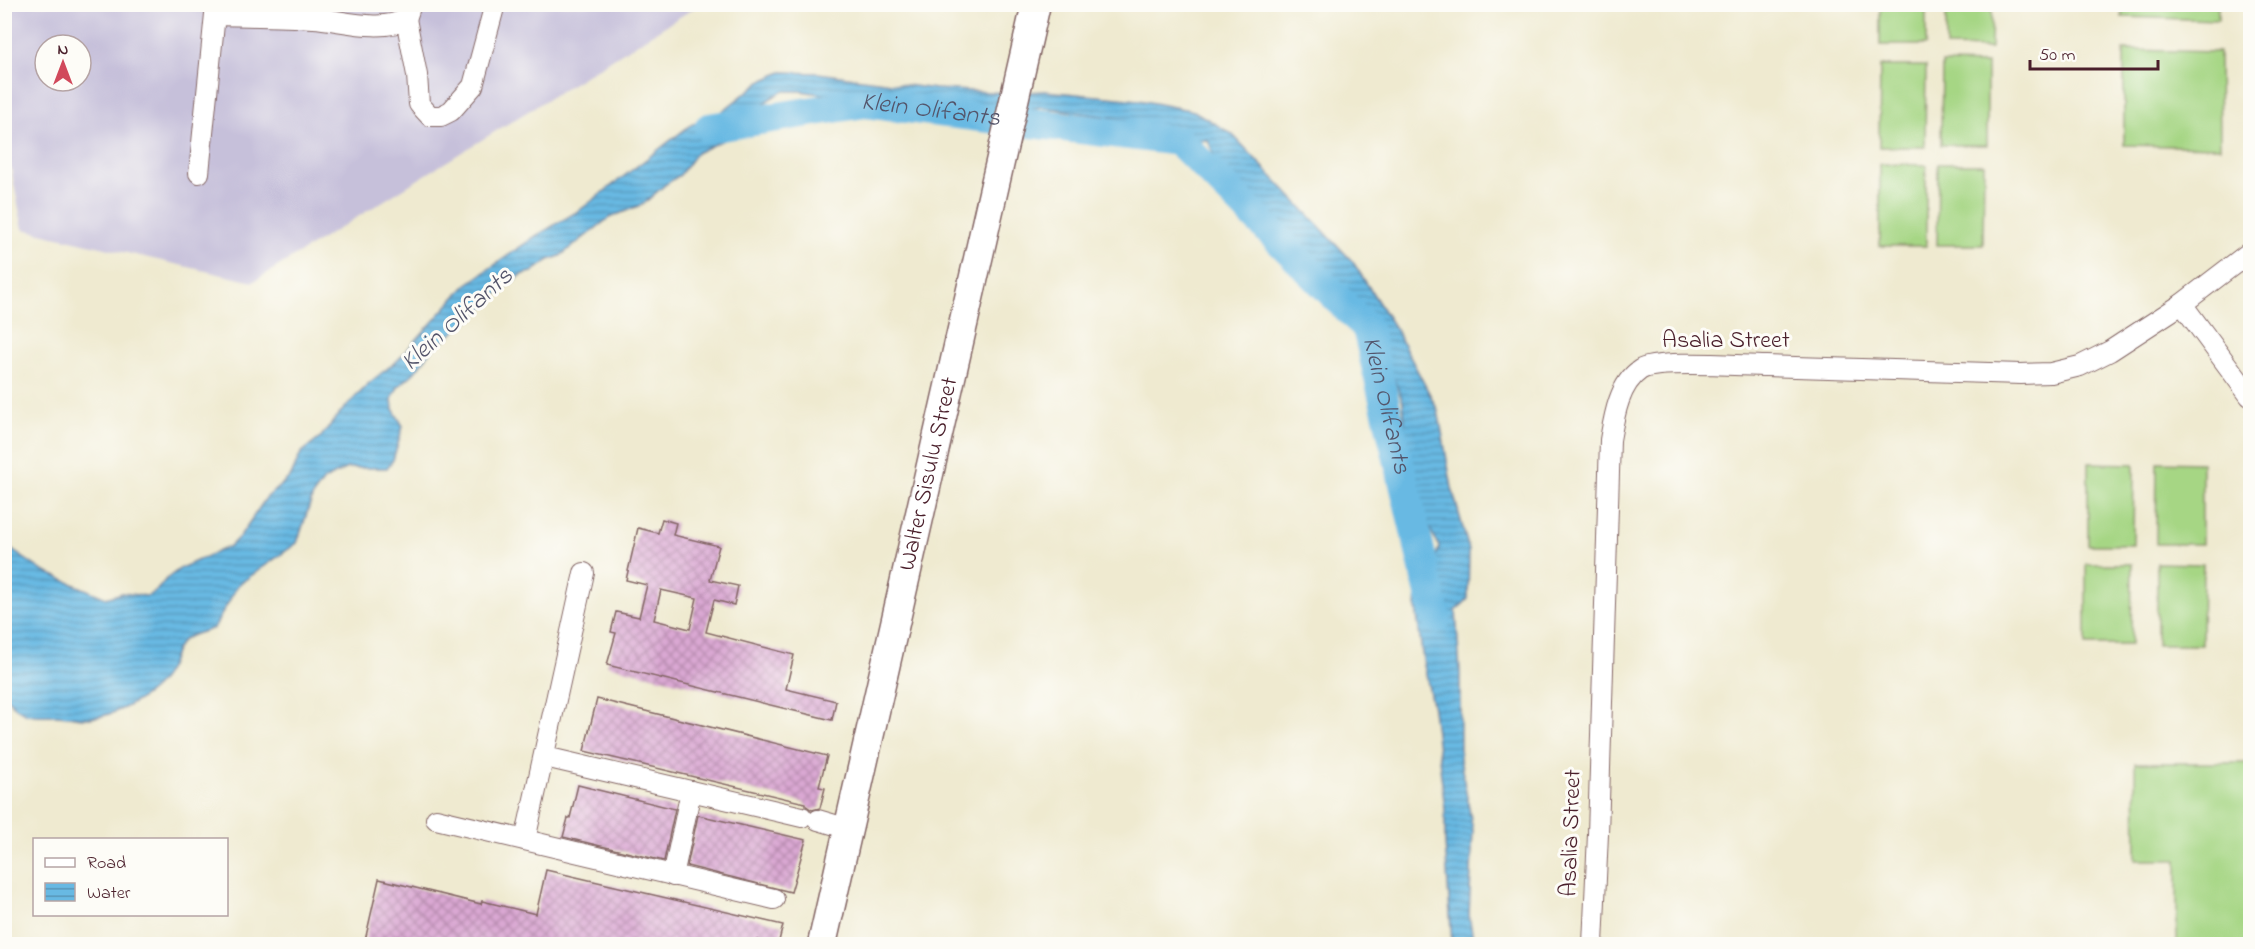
<svg xmlns="http://www.w3.org/2000/svg" width="2255" height="949" font-family="'Indie Flower',sans-serif">
<defs>
<pattern id="water-rules" width="6" height="5" patternUnits="userSpaceOnUse" patternTransform="scale(1.5)"><rect width="6" height="5" fill="#68b9e3"/><path d="M0 2.5h6" fill="none" stroke="#5896b8"/></pattern>
<pattern id="building-cross-hatch" width="8" height="8" patternUnits="userSpaceOnUse" patternTransform="scale(1.5)"><rect width="8" height="8" fill="#daa8d3"/><path d="M0 0l8 8M0 8l8-8" fill="none" stroke="#b388ab"/></pattern>
</defs>
<rect width="100%" height="100%" fill="#fdfcf7"/>
<filter id="ink" filterUnits="userSpaceOnUse"><feTurbulence type="fractalNoise" baseFrequency=".0167" numOctaves="2"/><feDisplacementMap in="SourceGraphic" scale="12" xChannelSelector="R" yChannelSelector="G"/><feConvolveMatrix kernelMatrix="1 2 1 2 8 2 1 2 1" color-interpolation-filters="sRGB"/></filter>
<filter id="wash" filterUnits="userSpaceOnUse"><feTurbulence type="fractalNoise" baseFrequency=".008" numOctaves="4" result="noise"/><feDisplacementMap in="SourceGraphic" scale="24" xChannelSelector="R" yChannelSelector="G"/><feGaussianBlur stdDeviation="1.35" result="paint"/><feColorMatrix in="noise" values="0 0 0 0 0 0 0 0 0 0 0 0 0 0 0 0 0 1.4 0 .05"/><feComposite in="paint" operator="in"/></filter>
<g filter="url(#wash)">
<rect width="100%" height="100%" fill="#efead0"/>
<path fill="#c6c0da" fill-rule="evenodd" d="M4,5H699L253,282L23,229L5,139ZM45,45H81V81H45Z"/>
<g fill="#a6d684" stroke="#787a58" stroke-width="1.5">
<rect x="1880" y="5" width="46" height="40"/>
<polygon points="1946,5 1992,5 1991,48 1946,47"/>
<polygon points="2122,5 2218,5 2218,20 2122,17"/>
<polygon points="2124,50 2219,52 2220,147 2124,145"/>
<polygon points="1942,63 1987,64 1987,145 1941,145"/>
<polygon points="1880,66 1926,66 1925,147 1879,147"/>
<polygon points="1880,164 1926,165 1926,246 1880,246"/>
<polygon points="1938,164 1984,164 1983,245 1937,245"/>
<polygon points="2157,462 2202,463 2202,544 2156,544"/>
<polygon points="2088,463 2134,464 2133,545 2088,545"/>
<polygon points="2157,563 2203,564 2202,645 2157,645"/>
<polygon points="2086,564 2132,564 2131,645 2086,645"/>
<polygon points="2135,763 2250,763 2250,944 2177,944 2177,860 2136,860"/>
</g>
<path fill="url(#water-rules)" stroke="#596c87" stroke-width="1.5" d="M782,72L818,73L935,89L1008,93L1045,91L1139,100L1194,111L1232,134L1353,262L1396,330L1438,410L1452,488L1469,550L1468,599L1456,611L1460,672V759L1473,830L1469,915L1474,944H1452L1445,843V809L1433,709L1423,660L1416,608L1417,591L1432,569L1439,547L1411,491L1403,402L1392,374L1362,345L1350,322L1340,288L1243,185L1215,159L1208,140L1196,141L1128,120L1041,107L1002,113L892,100L875,96L839,97L801,91H783L768,100L742,131L696,153L680,175L666,184L643,204L609,218L560,256L549,260L532,272L523,274L500,291L479,312L433,349L414,373L398,387L392,399L393,409L403,426L393,460L387,468H347L324,480L313,495L297,543L238,585L214,628C206,631 196,633 188,637C176,643 174,657 169,668C156,695 118,715 90,718C79,719 68,715 57,715C30,715 24,719 5,696L4,540L12,550L43,571L106,598L122,593L147,596L156,591L166,579L181,568L230,546L240,536L266,498L291,476L301,453L320,438L340,413L369,383L398,360L466,285L536,236L580,210L692,124L716,116L761,81Z"/>
<g fill="none" stroke-linecap="round" stroke-linejoin="round">
<path stroke="#68b9e3" stroke-width="30" id="s1" d="M709,128L865,103L1179,141L1367,328L1436,619"/>
</g>
<g id="blocks">
<g fill="url(#building-cross-hatch)" fill-rule="evenodd">
<path d="M662,519L676,523L673,535L719,546L710,580L738,586L734,605L714,600L706,632L794,655L786,689L836,701L832,720L607,665L616,633L611,632L616,612L639,617L647,585L626,580L638,528L658,533ZM661,590L697,598L690,629L654,620Z"/>
<polygon points="597,699 827,756 819,787 825,788 820,808 812,810 805,805 805,803 584,751"/>
<polygon points="578,785 675,809 664,861 563,837 568,818 570,818"/>
<polygon points="698,815 806,840 791,892 687,866"/>
<polygon points="546,870 783,925 778,945 757,940 756,945 518,945 497,939 496,945 364,945 379,879 481,904 482,901 536,914"/>
</g>
</g>
</g>
<g filter="url(#ink)">
<use href="#blocks" fill-opacity="0" stroke="#846665" stroke-width="1.5"/>
<g fill="none" stroke-linecap="round" stroke-linejoin="round">
<g stroke="#846665" stroke-width="22">
<g id="minor">
<path d="M215,15C248,16 281,16 314,18C340,20 382,33 406,19L411,4"/>
<polyline points="406,19 417,75 419,104 430,116 441,116 451,111 473,86 495,4"/>
<polyline points="199,173 216,4"/>
<polyline points="2182,304 2250,396"/>
<polyline points="545,757 802,817"/>
<polyline points="436,819 774,899"/>
<polyline points="818,820 849,829"/>
<polyline points="525,840 584,573"/>
<polyline points="673,876 691,791"/>
<path d="M1593,944L1598,834L1610,440C1614,417 1619,384 1640,370C1656,359 1742,366 1766,366C1851,369 1936,371 2021,374L2051,373L2080,366L2110,351L2182,304L2250,252"/>
</g>
</g>
<g stroke="#846665" stroke-width="31">
<g id="highway">
<path id="s2" d="M822,944L1036,4"/>
</g>
</g>
<use href="#minor" stroke="#fff" stroke-width="20"/>
<use href="#highway" stroke="#fff" stroke-width="28"/>
</g>
</g>
<g text-anchor="middle" dominant-baseline="central" stroke-width="6" stroke-linejoin="round" paint-order="stroke">
<g font-size="24" fill="#4a1f2b" stroke="#fdfcf7">
<text x="1726" y="341">Asalia Street</text>
<text stroke="none"><textPath href="#s2" startOffset="482">Walter Sisulu Street</textPath></text>
<text transform="translate(1572 833) rotate(-88)">Asalia Street</text>
</g>
<g font-size="26" font-style="italic" fill="#54556b" stroke="#fdfcf7">
<text stroke="none"><textPath href="#s1" startOffset="224">Klein Olifants</textPath></text>
<text transform="translate(458 320) rotate(-42)">Klein Olifants</text>
<text stroke="none"><textPath href="#s1" startOffset="819">Klein Olifants</textPath></text>
</g>
</g>
<rect width="2255" height="949" fill="none" stroke="#fdfcf7" stroke-width="24"/>
<rect x="33" y="838" width="195" height="78" fill="#fdfcf7" stroke="#b5a4a5" stroke-width="1.5"/>
<rect x="45" y="858" width="30" height="9" fill="#ffffff" stroke="#b5a4a5" stroke-width="1.5"/>
<text x="87" y="868" font-size="18" fill="#4a1f2b">Road</text>
<rect x="45" y="883" width="30" height="18" fill="url(#water-rules)" stroke="#b5a4a5" stroke-width="1.5"/>
<text x="87" y="898" font-size="18" fill="#4a1f2b">Water</text>
<g transform="translate(63 63)"><circle r="28" fill="#fdfcf7" stroke="#b5a4a5" stroke-width="1.5"/>
<path d="M0-4.5L10 22L0 15L-10 22Z" fill="#d1495b"/>
<text y="-9" font-size="16" font-weight="bold" text-anchor="middle" fill="#4a1f2b">N</text>
</g>
<path d="M2030 60v9h128v-9" fill="none" stroke="#4a1f2b" stroke-width="3"/>
<text x="2039" y="60" font-size="18" fill="#4a1f2b" stroke="#fdfcf7" stroke-width="4.5" paint-order="stroke">50 m</text>
</svg>
